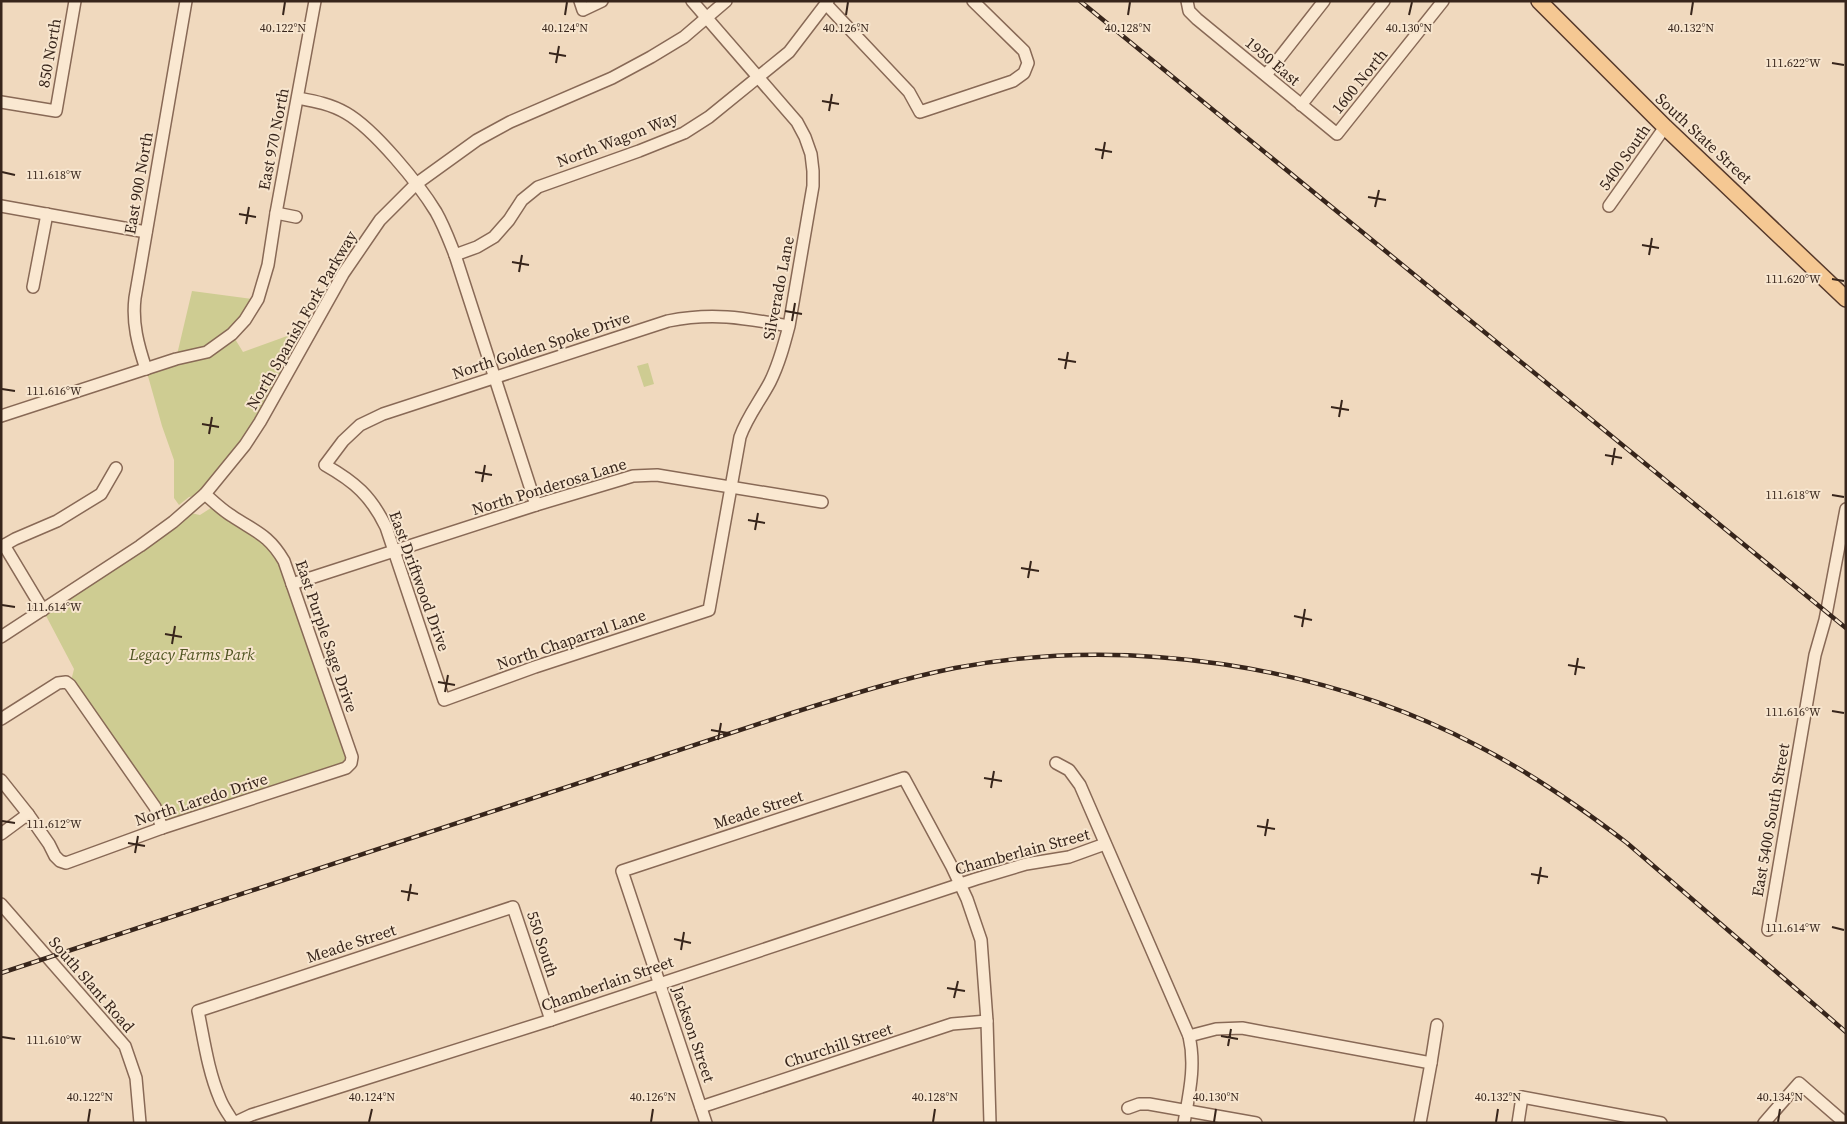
<svg xmlns="http://www.w3.org/2000/svg" width="1847" height="1124" font-family="'Source Serif 4',serif">
<rect width="100%" height="100%" fill="#f0d9be"/>
<g fill="#cecc92">
<polygon points="192,291 259,300 232,334 243,352 312,327 275,395 205,494 189,497 179,505 174,498 174,460 162,426 146,369 176,359"/>
<polygon points="648,363 654,384 644,387 637,366"/>
<polygon points="217,504 276,548 351,763 162,828 70,685 74,669 43,610 186,512 200,515"/>
</g>
<g fill="none" stroke-linecap="round" stroke-linejoin="round">
<g stroke="#886956" stroke-width="14">
<g id="minor">
<polyline points="580,1 583,10 602,1"/>
<path d="M692,1L797,122L805,137L811,154L813,171V186L789,326C784,345 779,364 770,382C760,401 747,417 740,437L709,610L535,667L444,700L386,527C371,496 355,482 325,465L343,441L360,425L383,414L668,321C713,312 744,318 789,326"/>
<polyline points="1187,1 1189,11 1197,19 1337,134 1443,1"/>
<polyline points="826,4 909,92 920,112 1013,81 1024,73 1028,63 1024,51 973,1"/>
<polyline points="1266,75 1324,1"/>
<path d="M298,98C314,101 331,104 346,113C374,129 419,184 436,212C444,226 449,240 455,255L536,505"/>
<polyline points="1,102 56,111 75,1"/>
<polyline points="1301,105 1384,1"/>
<polyline points="1,206 146,232"/>
<polyline points="1609,206 1665,127"/>
<polyline points="276,213 296,217"/>
<polyline points="455,255 477,247 494,237 509,220 522,200 538,187 639,151 684,133 709,117 789,52 828,1"/>
<polyline points="33,287 47,214"/>
<path d="M146,369C138,345 132,323 135,298L186,1"/>
<polyline points="1,416 176,359 207,352 232,334 245,320 258,299 268,265 276,213 315,1"/>
<polyline points="4,545 43,610"/>
<polyline points="1,547 15,539 57,521 101,494 116,468"/>
<polyline points="292,584 536,505 633,476 657,475 822,502"/>
<polyline points="1,637 140,546 173,522 205,494 245,445 260,422 343,274 380,220 416,184 477,140 510,122 612,78 651,57 684,37 726,1"/>
<polyline points="1,719 58,683 66,682 70,685 155,807 162,828"/>
<path d="M1056,763L1069,770L1080,785L1189,1036C1196,1066 1189,1094 1184,1123"/>
<path d="M1,780L28,814L49,844L55,856L60,861L66,863L162,828L346,768L351,763L352,757L284,561C269,535 256,532 232,516C222,510 214,502 205,494"/>
<polyline points="1,834 28,814"/>
<polyline points="1,904 125,1046 136,1078 140,1123"/>
<polyline points="1768,930 1815,655 1825,620 1846,509"/>
<polyline points="1189,1036 1216,1029 1242,1028 1431,1063 1420,1123"/>
<polyline points="1431,1063 1437,1025"/>
<polyline points="701,1107 952,1024 987,1021"/>
<polyline points="1128,1108 1139,1104 1149,1104 1256,1123"/>
<polyline points="234,1123 251,1115 551,1020 976,879 1026,864 1069,857 1105,844"/>
<path d="M234,1123C229,1115 223,1107 220,1099C208,1071 204,1040 198,1011L513,907L551,1020"/>
<polyline points="706,1123 622,871 904,778 952,867 967,899 981,940 987,1021 990,1123"/>
<polyline points="1518,1123 1522,1097 1661,1123"/>
<polyline points="1764,1123 1799,1083 1845,1123"/>
</g>
</g>
<g stroke="#56392b" stroke-width="18">
<polyline id="major" points="1539,1 1665,127 1846,299"/>
</g>
<use href="#minor" stroke="#fae8d1" stroke-width="11"/>
<use href="#major" stroke="#f5c893" stroke-width="15"/>
<g stroke="#37251b" stroke-width="4.5">
<g id="rail">
<polyline points="1080,1 1846,628"/>
<path d="M1,973L792,713C846,696 900,679 955,668C1127,635 1324,665 1478,746C1531,773 1580,807 1627,843L1846,1032"/>
</g>
</g>
<use href="#rail" stroke="#f7e5ce" stroke-width="2.5" stroke-dasharray="8" stroke-linecap="butt"/>
</g>
<path fill="none" stroke="#37251b" stroke-width="2" d="M283,15L285,2M565,15L567,2M846,15L848,2M1128,15L1130,2M1409,15L1412,2M1691,15L1693,2M549,53L566,56M556,63L559,46M1832,63L1844,65M822,101L839,104M829,111L832,94M1095,149L1112,152M1102,159L1105,142M2,172L15,175M1368,197L1386,200M1375,207L1379,190M239,214L256,217M246,224L249,207M1642,245L1659,248M1649,255L1652,238M512,262L529,265M519,272L522,255M1832,279L1844,281M785,311L802,314M792,321L795,303M1058,359L1076,362M1065,369L1068,352M2,389L15,391M1331,407L1349,410M1339,417L1342,400M202,424L219,427M209,434L212,417M1605,455L1622,458M1612,465L1615,448M475,472L492,475M482,482L485,465M1832,495L1844,497M748,520L765,523M755,530L758,513M1021,568L1039,571M1028,578L1031,561M2,605L15,607M1294,616L1312,620M1302,627L1305,609M165,634L182,637M172,644L175,626M1568,665L1585,668M1575,675L1578,658M438,682L455,685M445,692L448,675M1832,711L1844,713M711,730L728,733M718,740L721,723M984,778L1002,781M991,788L994,771M2,821L15,823M1257,826L1275,829M1265,836L1268,819M128,843L145,846M135,853L138,836M1531,874L1548,877M1538,884L1541,867M401,891L418,894M408,901L411,884M1832,927L1844,930M674,939L691,943M681,950L684,932M947,988L965,991M954,998L958,981M1221,1036L1238,1039M2,1037L15,1039M1228,1046L1231,1029M88,1122L90,1109M369,1122L372,1109M651,1122L653,1109M933,1122L935,1109M1214,1122L1216,1109M1496,1122L1498,1109M1778,1122L1780,1109"/>
<g text-anchor="middle" dominant-baseline="central" stroke-width="4" stroke-linejoin="round" paint-order="stroke">
<g font-size="16" fill="#37251b" stroke="#f7e5ce">
<text transform="translate(49 53) rotate(-80)">850 North</text>
<text transform="translate(1273 61) rotate(40)">1950 East</text>
<text transform="translate(1359 81) rotate(-51)">1600 North</text>
<text transform="translate(1704 138) rotate(43)">South State Street</text>
<text transform="translate(273 139) rotate(-79)">East 970 North</text>
<text transform="translate(617 139) rotate(-21)">North Wagon Way</text>
<text transform="translate(1624 157) rotate(-55)">5400 South</text>
<text transform="translate(138 183) rotate(-80)">East 900 North</text>
<text transform="translate(778 288) rotate(-79)">Silverado Lane</text>
<text transform="translate(301 320) rotate(-60)">North Spanish Fork Parkway</text>
<text transform="translate(541 345) rotate(-18)">North Golden Spoke Drive</text>
<text transform="translate(549 486) rotate(-17)">North Ponderosa Lane</text>
<text transform="translate(420 581) rotate(70)">East Driftwood Drive</text>
<text transform="translate(327 636) rotate(71)">East Purple Sage Drive</text>
<text transform="translate(571 639) rotate(-19)">North Chaparral Lane</text>
<text transform="translate(201 799) rotate(-18)">North Laredo Drive</text>
<text transform="translate(758 809) rotate(-18)">Meade Street</text>
<text transform="translate(1770 820) rotate(-80)">East 5400 South Street</text>
<text transform="translate(1022 851) rotate(-15)">Chamberlain Street</text>
<text transform="translate(351 943) rotate(-18)">Meade Street</text>
<text transform="translate(543 944) rotate(72)">550 South</text>
<text transform="translate(607 983) rotate(-19)">Chamberlain Street</text>
<text transform="translate(92 984) rotate(49)">South Slant Road</text>
<text transform="translate(694 1034) rotate(71)">Jackson Street</text>
<text transform="translate(838 1045) rotate(-18)">Churchill Street</text>
</g>
<g font-size="16" font-style="italic" fill="#4f5421" stroke="#f7e5ce">
<text x="192" y="654">Legacy Farms Park</text>
</g>
</g>
<g font-size="12" text-anchor="middle" fill="#37251b" stroke="#f7e5ce" stroke-width="4" stroke-linejoin="round" paint-order="stroke">
<text x="283" y="32">40.122°N</text>
<text x="565" y="32">40.124°N</text>
<text x="846" y="32">40.126°N</text>
<text x="1128" y="32">40.128°N</text>
<text x="1409" y="32">40.130°N</text>
<text x="1691" y="32">40.132°N</text>
<text x="1793" y="67">111.622°W</text>
<text x="54" y="179">111.618°W</text>
<text x="1793" y="283">111.620°W</text>
<text x="54" y="395">111.616°W</text>
<text x="1793" y="499">111.618°W</text>
<text x="54" y="611">111.614°W</text>
<text x="1793" y="716">111.616°W</text>
<text x="54" y="828">111.612°W</text>
<text x="1793" y="932">111.614°W</text>
<text x="54" y="1044">111.610°W</text>
<text x="90" y="1101">40.122°N</text>
<text x="372" y="1101">40.124°N</text>
<text x="653" y="1101">40.126°N</text>
<text x="935" y="1101">40.128°N</text>
<text x="1216" y="1101">40.130°N</text>
<text x="1498" y="1101">40.132°N</text>
<text x="1780" y="1101">40.134°N</text>
</g>
<rect width="1847" height="1124" fill="none" stroke="#37251b" stroke-width="5"/>
</svg>
